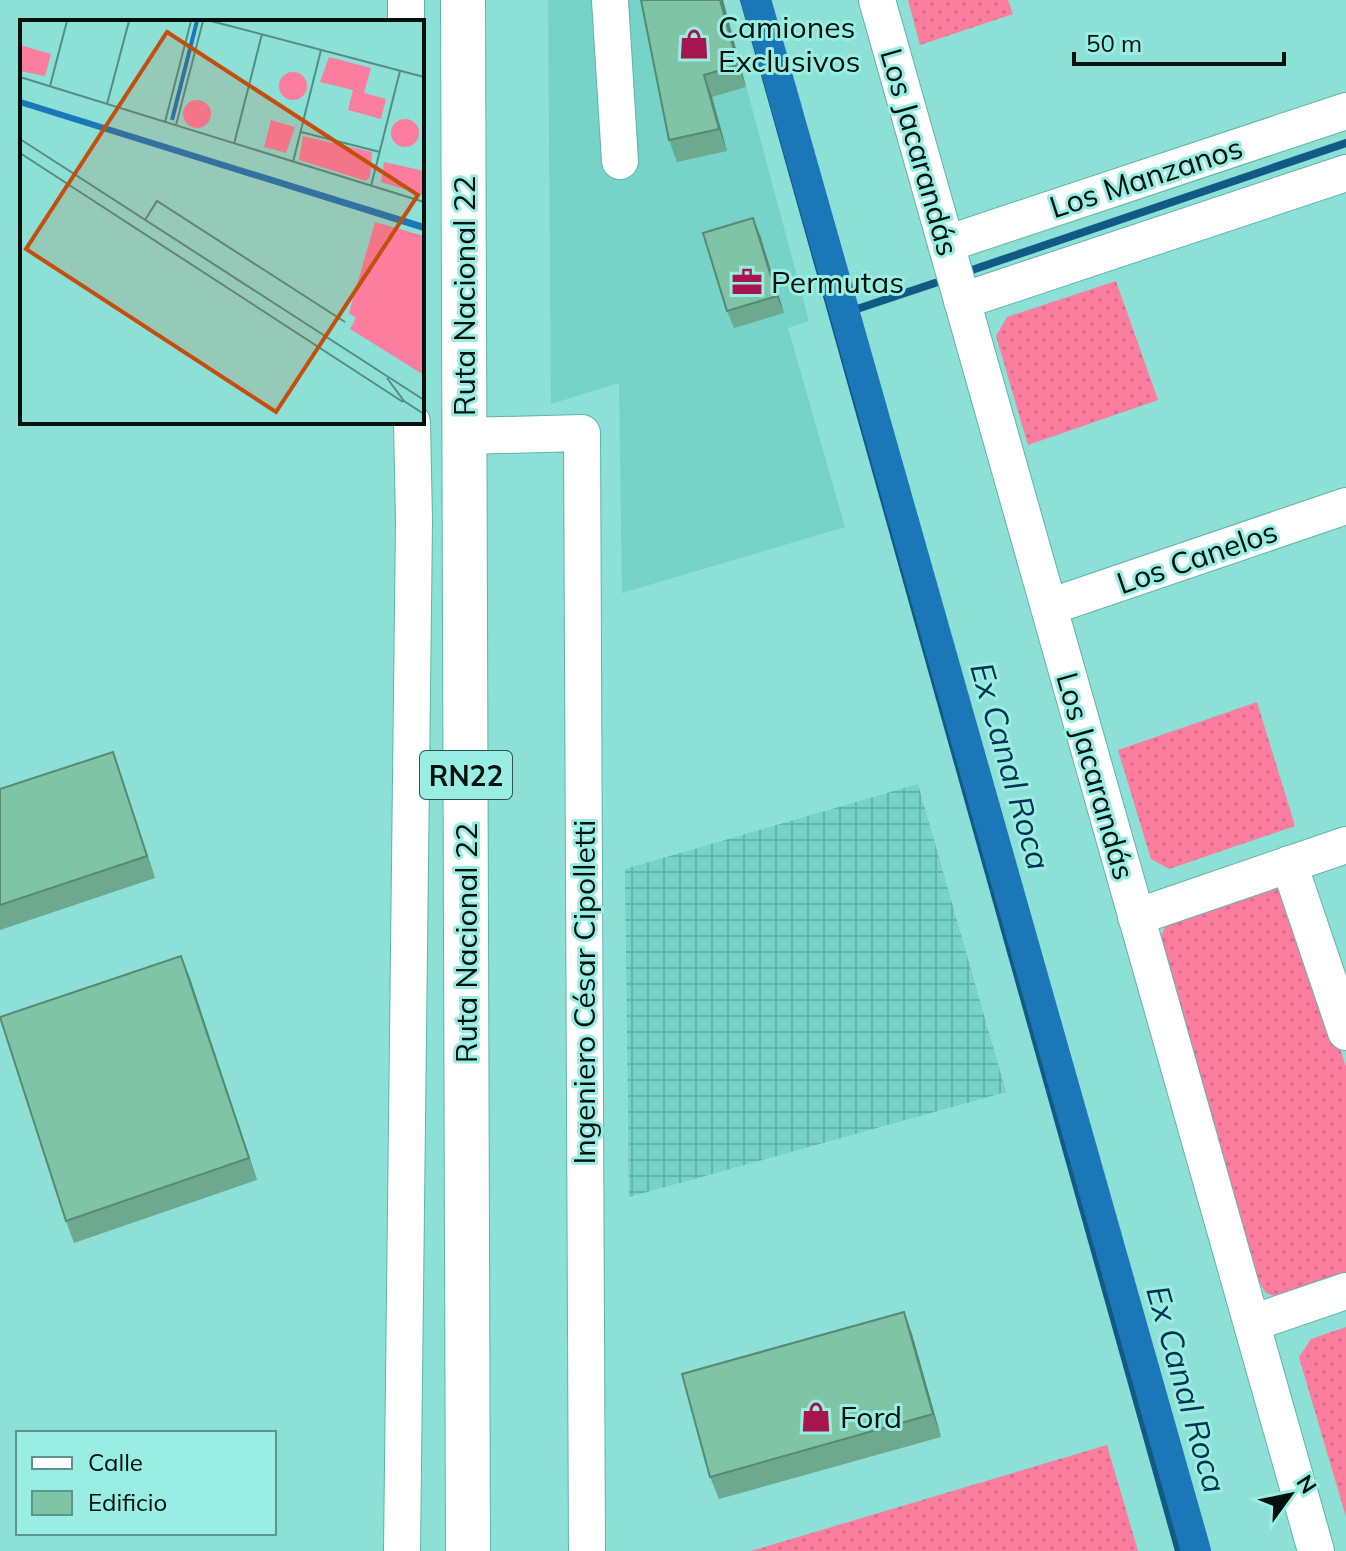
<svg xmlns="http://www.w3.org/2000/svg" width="1346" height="1551" font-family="Mulish,sans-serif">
<defs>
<pattern id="industrial-grid" width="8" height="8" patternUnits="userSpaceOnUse" patternTransform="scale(2)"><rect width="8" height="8" fill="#75d3c7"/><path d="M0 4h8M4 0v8" fill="none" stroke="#63b4aa"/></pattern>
<pattern id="grass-dots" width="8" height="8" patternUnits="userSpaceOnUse" patternTransform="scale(2)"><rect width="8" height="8" fill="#fc7d9e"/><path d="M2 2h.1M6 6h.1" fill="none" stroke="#d66b87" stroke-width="1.8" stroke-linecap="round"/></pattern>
</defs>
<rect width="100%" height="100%" fill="#8ce0d5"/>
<polygon fill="#75d3c7" points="548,0 723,0 809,321 788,328 845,527 622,593 619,383 551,404"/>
<polygon fill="url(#industrial-grid)" points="918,784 1006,1092 629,1197 625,869"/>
<g fill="url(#grass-dots)">
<polygon points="908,0 1008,0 1013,14 920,45"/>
<polygon points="1116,281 1158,400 1028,445 996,336 1007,317"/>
<polygon points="1257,702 1295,826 1169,869 1151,859 1118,750"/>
<polygon points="1277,886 1291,899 1346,1067 1346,1278 1277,1297 1266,1293 1257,1278 1160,938 1166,925"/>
<polygon points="1346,1327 1346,1517 1299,1357 1311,1339"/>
<polygon points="1107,1445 1138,1551 751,1551"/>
</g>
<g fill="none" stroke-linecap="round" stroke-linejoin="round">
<g stroke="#135985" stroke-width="8">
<polyline points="744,0 1179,1551"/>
<polyline points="969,271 1346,143"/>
<polyline points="845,313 935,283"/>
</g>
<polyline stroke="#1b78b8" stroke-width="30" points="756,0 1196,1551"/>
<g stroke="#60b4aa" stroke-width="38">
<g id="minor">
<polyline points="406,0 406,22"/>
<polyline points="610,0 620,161"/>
<polyline points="877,0 1316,1551"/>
<polyline points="946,244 1346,111"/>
<polyline points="962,301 1346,173"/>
<polyline points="464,436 582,433 587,1551"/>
<polyline points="1049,607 1346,506"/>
<polyline points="1289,864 1346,1032"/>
<polyline points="1136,917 1346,845"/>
<polyline points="1252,1323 1346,1291"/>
<polyline points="402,1551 414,521 412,422"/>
</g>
</g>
<g stroke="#60b4aa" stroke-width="46">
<polyline id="highway" points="463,0 468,1551"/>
</g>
<use href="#minor" stroke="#fff" stroke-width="36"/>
<use href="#highway" stroke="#fff" stroke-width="44"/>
</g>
<g fill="#6ca98e">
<polygon points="723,0 746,87 712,97 727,151 677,162 669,140"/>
<polygon points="760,235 784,313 734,328 727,311"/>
<polygon points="113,752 155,878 0,930 0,789"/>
<polygon points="181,956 257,1180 74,1243 66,1221"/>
<polygon points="904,1312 912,1334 941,1437 719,1499 710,1477"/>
</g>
<g fill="#588974">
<polygon points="720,0 723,0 746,87 738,65"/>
<polygon points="704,75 712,97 727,151 719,129"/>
<polygon points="753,218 760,235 784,313 777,296"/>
<polygon points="113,752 121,775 155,878 147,856"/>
<polygon points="181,956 190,978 257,1180 249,1158"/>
<polygon points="904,1312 912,1334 941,1437 933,1414"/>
</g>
<g fill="#7ec4a5" stroke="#588974" stroke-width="2">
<polygon points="641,0 720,0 738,65 704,75 719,129 669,140"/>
<polygon points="753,218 777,296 727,311 703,233"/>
<polygon points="113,752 147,856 0,905 0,789"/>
<polygon points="181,956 249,1158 66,1221 0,1017"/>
<polygon points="904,1312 933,1414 710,1477 682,1374"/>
</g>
<defs>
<g id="shop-bare" transform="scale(2.4)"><path d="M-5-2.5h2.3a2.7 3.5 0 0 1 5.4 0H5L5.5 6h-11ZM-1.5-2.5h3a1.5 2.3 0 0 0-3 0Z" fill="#a7154f" stroke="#99ede2" stroke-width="2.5" paint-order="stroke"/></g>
<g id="office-bare" transform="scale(2.4)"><path d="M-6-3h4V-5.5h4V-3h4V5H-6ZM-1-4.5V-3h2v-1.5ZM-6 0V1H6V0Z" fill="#a7154f" stroke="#99ede2" stroke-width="2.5" paint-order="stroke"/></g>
</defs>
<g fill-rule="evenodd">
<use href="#shop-bare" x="694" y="44"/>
<use href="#office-bare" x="747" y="282"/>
<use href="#shop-bare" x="816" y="1417"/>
</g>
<g text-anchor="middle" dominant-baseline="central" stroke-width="6" stroke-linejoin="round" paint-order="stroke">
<rect fill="#99ede2" stroke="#2e534e" stroke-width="2" x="420" y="751" width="92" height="48" rx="6"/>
<g font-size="28" font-weight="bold" fill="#00110e">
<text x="466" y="775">RN22</text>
</g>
<g font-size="30" fill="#00110e" stroke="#99ede2" text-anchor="start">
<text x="718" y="27">Camiones<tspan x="718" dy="34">Exclusivos</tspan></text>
<text x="771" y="282">Permutas</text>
<text x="840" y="1417">Ford</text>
</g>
<g font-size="30" fill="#00110e" stroke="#99ede2">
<text transform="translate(920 152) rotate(74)">Los Jacarandás</text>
<text transform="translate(1146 177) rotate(-18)">Los Manzanos</text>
<text transform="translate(464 296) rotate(-90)">Ruta Nacional 22</text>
<text transform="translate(1197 557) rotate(-19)">Los Canelos</text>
<text transform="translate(1096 776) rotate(74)">Los Jacarandás</text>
<text transform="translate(466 943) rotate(-90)">Ruta Nacional 22</text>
<text transform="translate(584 992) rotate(-90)">Ingeniero César Cipolletti</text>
</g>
<g font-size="32" font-style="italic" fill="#013253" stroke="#99ede2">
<text transform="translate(1011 766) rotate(74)">Ex Canal Roca</text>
<text transform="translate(1187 1389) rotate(74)">Ex Canal Roca</text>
</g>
</g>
<g transform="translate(20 20)">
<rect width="404" height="404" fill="#8ce0d5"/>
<path d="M0,25L31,34L25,56L0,51ZM309,37L351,48L344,73L366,79L361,99L328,90L333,70L300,62ZM259 66a14 14 0 1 1 28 0a14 14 0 1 1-28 0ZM163 94a14 14 0 1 1 28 0a14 14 0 1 1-28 0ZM371 113a14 14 0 1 1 28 0a14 14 0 1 1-28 0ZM251,100L275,107L266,133L244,127ZM283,116L352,132L350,157L346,161L279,140ZM364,142L404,151V175L361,162ZM355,202L404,216V355L330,309L336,298L329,293Z" fill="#fc7d9e"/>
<path fill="none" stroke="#1b78b8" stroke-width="4" d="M0,81L404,206M0,83L404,209M152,100L177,1"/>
<path fill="none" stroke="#548d85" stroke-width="2" d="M191,1L404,57M0,57L404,182M30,66L47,1M87,84L109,1M145,102L171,1M156,105L183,1M281,112L360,132M0,119L404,380M214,124L242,14M0,133L383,382M273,142L301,30M351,166L380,51M125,200L137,181L325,302M367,358L384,381L404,394"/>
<path fill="#c54e0c" fill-opacity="0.15" stroke="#c54e0c" stroke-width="4" d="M147,12L398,175L256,392L6,229Z"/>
<rect width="404" height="404" fill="none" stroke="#00110e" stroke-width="4"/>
</g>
<rect x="16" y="1431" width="260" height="104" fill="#99ede2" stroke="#5c958d" stroke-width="2"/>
<rect x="32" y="1457" width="40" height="12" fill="#ffffff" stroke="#5c958d" stroke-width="2"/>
<text x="88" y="1471" font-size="24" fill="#00110e">Calle</text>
<rect x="32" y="1491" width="40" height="24" fill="#7ec4a5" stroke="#5c958d" stroke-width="2"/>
<text x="88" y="1511" font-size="24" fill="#00110e">Edificio</text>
<g transform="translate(1290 1495) rotate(57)" stroke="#99ede2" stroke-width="6" paint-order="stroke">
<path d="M0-6L14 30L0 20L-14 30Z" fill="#00110e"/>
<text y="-12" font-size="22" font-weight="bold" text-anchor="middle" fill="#00110e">N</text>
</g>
<path d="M1074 52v12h210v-12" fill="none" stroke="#00110e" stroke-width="4"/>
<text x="1086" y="52" font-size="24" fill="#00110e" stroke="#99ede2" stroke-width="6" paint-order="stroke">50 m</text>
</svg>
